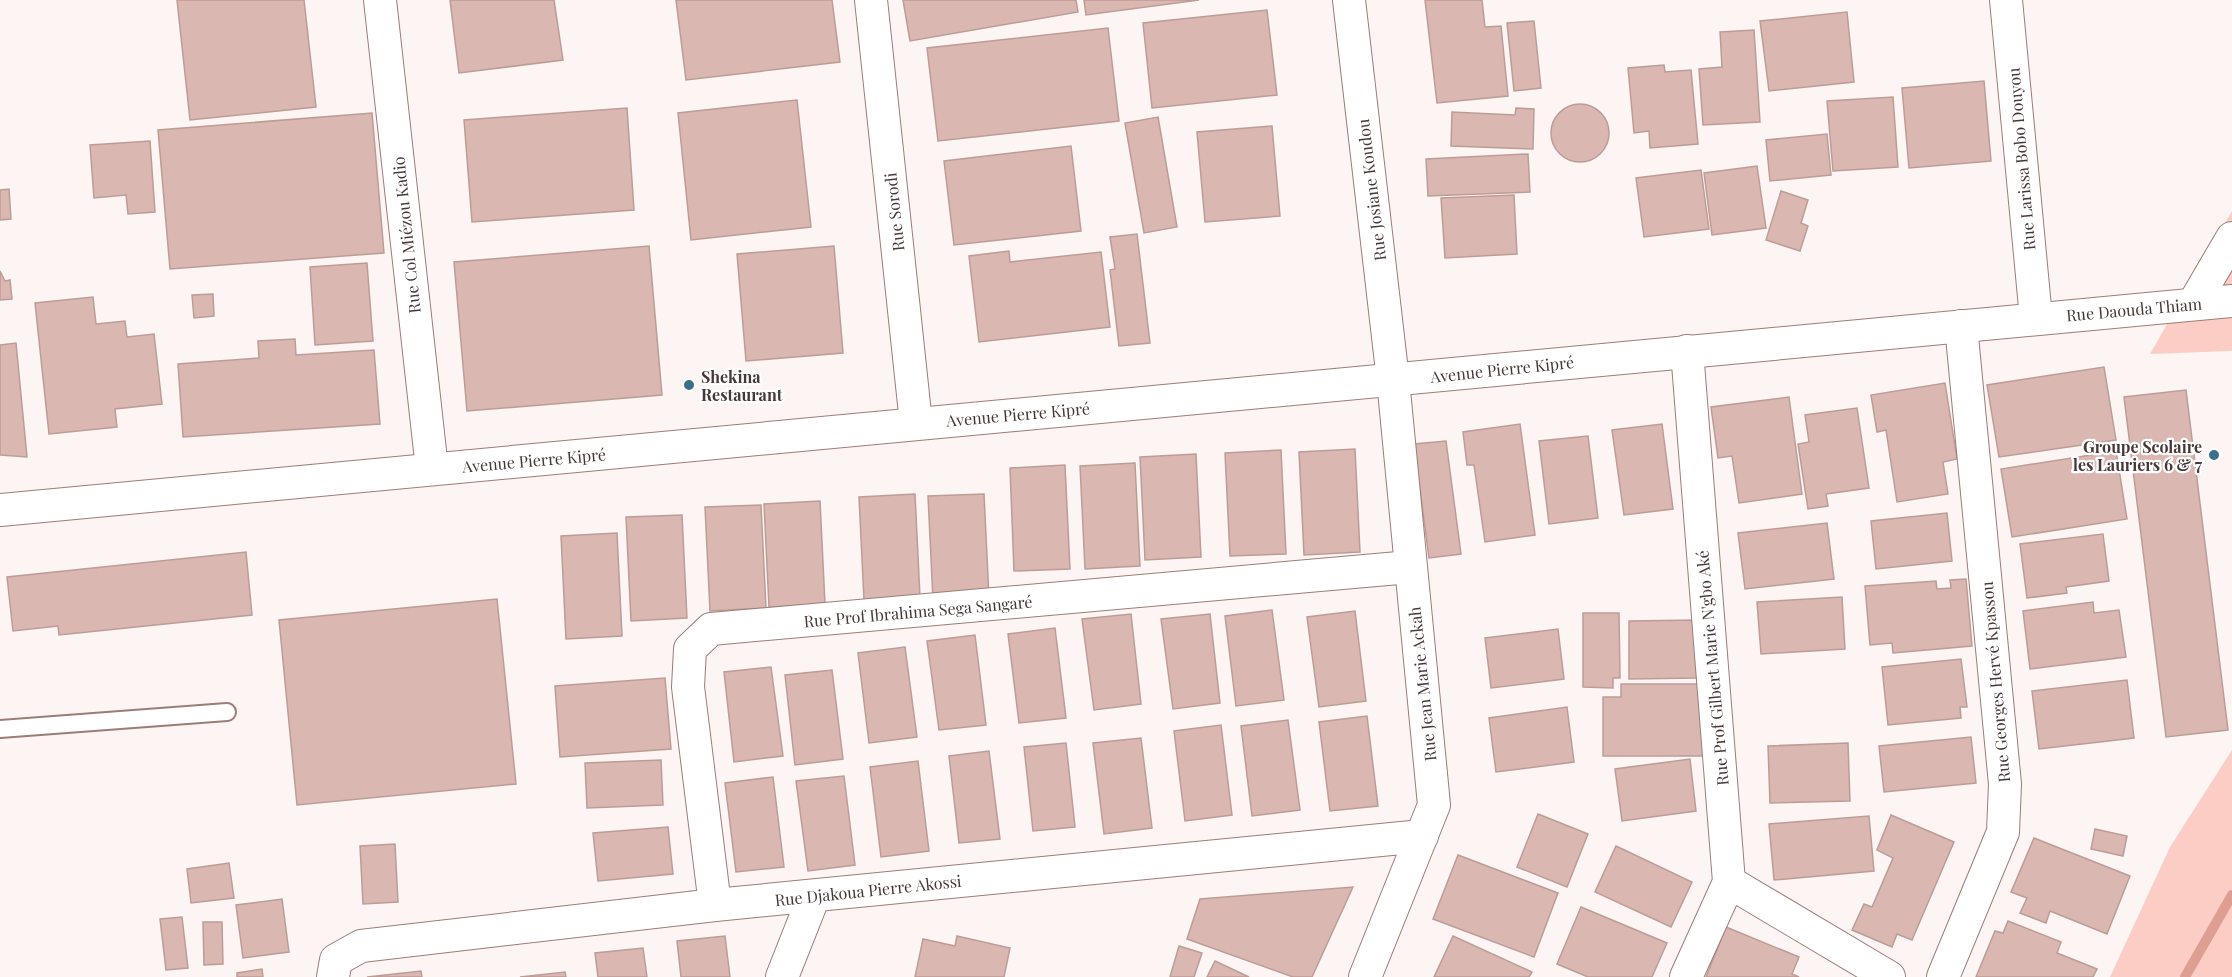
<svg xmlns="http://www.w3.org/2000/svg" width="2232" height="977" font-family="'Playfair Display',serif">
<rect width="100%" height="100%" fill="#fcf5f4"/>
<g fill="#fbcdc4">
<polygon points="2232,211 2232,351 2150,354"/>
<polygon points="2232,750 2232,977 2110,977 2170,847"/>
</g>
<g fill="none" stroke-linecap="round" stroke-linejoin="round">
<polyline stroke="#df9e92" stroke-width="10" points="2185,977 2232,895"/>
</g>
<g fill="#dab7b0" stroke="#be9c96" stroke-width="1.5">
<polygon points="177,0 304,0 316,107 190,120"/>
<polygon points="450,0 554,0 563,60 459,73"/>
<polygon points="676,0 832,0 840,62 686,80"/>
<polygon points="903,0 1076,0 1078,12 910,41"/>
<polygon points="1084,0 1199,0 1086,15"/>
<polygon points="1425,0 1482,0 1485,27 1501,26 1508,96 1437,103"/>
<polygon points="1267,10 1277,95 1152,108 1143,23"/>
<polygon points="1847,12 1854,82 1769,91 1760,21"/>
<polygon points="1534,21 1541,88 1514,91 1507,23"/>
<polygon points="1108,28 1119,121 938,141 927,48"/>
<polygon points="1754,30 1760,122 1703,125 1699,69 1722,67 1720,32"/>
<polygon points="1664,65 1665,72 1691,70 1698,144 1650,148 1649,131 1634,133 1628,68"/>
<polygon points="1984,81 1991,161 1909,168 1902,88"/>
<polygon points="1893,97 1898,167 1833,171 1827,101"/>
<polygon points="797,100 811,227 691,240 678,113"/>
<circle cx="1580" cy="133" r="29"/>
<polygon points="627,108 634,210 472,222 464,120"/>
<polygon points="1516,108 1534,109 1533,149 1451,146 1452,112 1515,115"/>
<polygon points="372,113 384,253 170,269 158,130"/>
<polygon points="1158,117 1177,227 1144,233 1125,123"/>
<polygon points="1272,126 1280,216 1205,222 1197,132"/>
<polygon points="1827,134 1831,175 1770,181 1766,140"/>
<polygon points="150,141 155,212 128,214 126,195 94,198 90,145"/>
<polygon points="1071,146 1081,231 954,245 944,161"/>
<polygon points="1528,154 1530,192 1428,196 1426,159"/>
<polygon points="1757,166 1766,228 1712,235 1704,173"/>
<polygon points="1701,170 1709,229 1644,237 1636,178"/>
<polygon points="9,189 11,219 0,220 0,190"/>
<polygon points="1781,191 1808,200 1801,223 1808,226 1800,251 1766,240"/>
<polygon points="1514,195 1517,254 1445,258 1441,198"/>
<polygon points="1137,234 1150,343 1119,346 1110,270 1115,269 1110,237"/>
<polygon points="649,246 662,395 467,411 454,262"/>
<polygon points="834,246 843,353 746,361 737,254"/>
<polygon points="1009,251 1010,262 1101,252 1110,327 979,342 969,256"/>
<polygon points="367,263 373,341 315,345 310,267"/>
<polygon points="0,271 5,281 10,280 12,299 0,300"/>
<polygon points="213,294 214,316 194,318 192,295"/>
<polygon points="93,297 96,324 125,321 127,337 154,334 162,404 115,409 117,427 49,434 35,303"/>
<polygon points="295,339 296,355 374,350 380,424 183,437 178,364 259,358 258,341"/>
<polygon points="16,343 27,457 0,455 0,345"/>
<polygon points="2104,367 2116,440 1999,457 1987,385"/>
<polygon points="1945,383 1957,459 1943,462 1948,494 1897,502 1886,430 1877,432 1871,395"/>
<polygon points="2186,390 2228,730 2166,737 2124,397"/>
<polygon points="1789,397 1802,494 1739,503 1732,456 1718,458 1711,407"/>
<polygon points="1857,408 1869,488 1826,494 1828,506 1808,509 1798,444 1809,442 1805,415"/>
<polygon points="1520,424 1535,535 1485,542 1474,465 1467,465 1463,432"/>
<polygon points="1662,424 1673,509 1624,515 1612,430"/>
<polygon points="1588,436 1598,518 1549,524 1539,441"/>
<polygon points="1446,441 1461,554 1429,558 1414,444"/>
<polygon points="1355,449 1360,552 1304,555 1299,452"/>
<polygon points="1281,450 1286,554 1230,556 1225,453"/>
<polygon points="2116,451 2127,519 2012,537 2001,469"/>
<polygon points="1196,454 1201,557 1145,560 1140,457"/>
<polygon points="1135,463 1140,566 1085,569 1080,466"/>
<polygon points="1065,465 1070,569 1014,571 1010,468"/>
<polygon points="915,494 920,597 864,600 859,497"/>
<polygon points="984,494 989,597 933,600 928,496"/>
<polygon points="820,501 825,604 769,607 764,504"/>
<polygon points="761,505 766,608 710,611 705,507"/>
<polygon points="1947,513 1952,561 1876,569 1871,521"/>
<polygon points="682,515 687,618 631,621 626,517"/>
<polygon points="1827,523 1834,579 1745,589 1738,533"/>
<polygon points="617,533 622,636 566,639 561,536"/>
<polygon points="2103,534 2109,581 2066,587 2067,593 2027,598 2020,544"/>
<polygon points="246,552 252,615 59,635 58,626 13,631 7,577"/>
<polygon points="1966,579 1972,646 1893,653 1892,643 1870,645 1865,586 1936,581 1937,589 1951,588 1950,580"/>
<polygon points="1842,597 1845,649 1761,654 1757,602"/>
<polygon points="497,599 516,784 297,805 279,620"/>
<polygon points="2093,602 2094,613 2119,610 2126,657 2030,669 2023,611"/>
<polygon points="1272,610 1284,700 1236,706 1225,616"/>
<polygon points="1355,611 1366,701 1319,707 1307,617"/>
<polygon points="1583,613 1619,613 1620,678 1613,678 1613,688 1583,687"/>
<polygon points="1131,614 1141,704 1094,710 1082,619"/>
<polygon points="1210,614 1220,703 1173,709 1161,619"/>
<polygon points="1698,620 1698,678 1629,679 1629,621"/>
<polygon points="1055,628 1066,718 1019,723 1008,634"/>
<polygon points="1558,629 1564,679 1491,688 1485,638"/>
<polygon points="975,635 986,725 939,730 927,641"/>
<polygon points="905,647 917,737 869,743 858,653"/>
<polygon points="1961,659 1967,707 1960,707 1961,718 1888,725 1882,667"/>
<polygon points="771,667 783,756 734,762 724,672"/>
<polygon points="832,670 843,759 795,765 785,675"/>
<polygon points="665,678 671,749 560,757 555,686"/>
<polygon points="2127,680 2134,738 2039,749 2032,691"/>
<polygon points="1621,684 1705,684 1706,756 1603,756 1603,697 1621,697"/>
<polygon points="1567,707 1574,762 1496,772 1489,718"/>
<polygon points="1367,716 1378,806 1330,811 1319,722"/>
<polygon points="1288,720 1300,810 1252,816 1241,726"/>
<polygon points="1221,725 1232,815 1185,821 1174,731"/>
<polygon points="1971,737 1976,783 1884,792 1879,746"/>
<polygon points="1141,738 1152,828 1104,834 1093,743"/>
<polygon points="1066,743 1075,827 1033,831 1024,747"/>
<polygon points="1848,743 1850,801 1770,803 1768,746"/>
<polygon points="989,751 1000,839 959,843 949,756"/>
<polygon points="1690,759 1696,811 1622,821 1615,769"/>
<polygon points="661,760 663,805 587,808 585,763"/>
<polygon points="918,761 929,851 881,857 870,767"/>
<polygon points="844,776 855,865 808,871 796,781"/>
<polygon points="773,777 784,867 736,872 725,783"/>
<polygon points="1538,814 1588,834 1567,887 1517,867"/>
<polygon points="1891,815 1954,842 1912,940 1897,934 1892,947 1852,930 1864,904 1872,907 1893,858 1877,850"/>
<polygon points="1869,816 1874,871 1774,880 1769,824"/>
<polygon points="668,827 673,874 598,881 593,833"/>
<polygon points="2095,829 2127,836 2123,856 2091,849"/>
<polygon points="2034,838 2130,876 2107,934 2050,911 2046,923 2020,913 2027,898 2011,892"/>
<polygon points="395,844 398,902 363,904 360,846"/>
<polygon points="1616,846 1692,882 1671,927 1595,892"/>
<polygon points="1458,855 1558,893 1534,957 1433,919"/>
<polygon points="229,863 234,898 191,903 187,869"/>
<polygon points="1353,887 1312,977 1293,977 1187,939 1200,899"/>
<polygon points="282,899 289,952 243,958 236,905"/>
<polygon points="1581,907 1667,943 1652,977 1588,977 1557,964"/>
<polygon points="182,917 188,968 166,970 160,919"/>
<polygon points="2008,921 2061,942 2057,953 2097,969 2093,977 1976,977 1995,931 2003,933"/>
<polygon points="203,922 222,922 223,964 204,965"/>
<polygon points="1726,927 1799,957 1792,974 1799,977 1706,977"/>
<polygon points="725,936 730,977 681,977 677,941"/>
<polygon points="957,936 1010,948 1004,977 915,977 923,939 955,946"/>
<polygon points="1453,936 1532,972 1529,977 1434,977"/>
<polygon points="1179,946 1202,953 1194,977 1170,977"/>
<polygon points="643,948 647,977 598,977 595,953"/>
<polygon points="1215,961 1249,977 1207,977"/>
<polygon points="262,969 263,977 237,977 237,973"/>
<polygon points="421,971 422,977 367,977"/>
<polygon points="565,972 566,977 520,977"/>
</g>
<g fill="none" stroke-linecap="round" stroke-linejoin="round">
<g stroke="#9c7c76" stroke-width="20">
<polyline id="service" points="0,729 227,712"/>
</g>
<g stroke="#9c7c76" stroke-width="34">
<g id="minor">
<polyline points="380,0 432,469"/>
<polyline points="871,0 916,423"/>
<polyline points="1349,0 1393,380 1434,805 1365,977"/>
<polyline points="2006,0 2036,318"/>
<polyline points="2194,303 2232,238"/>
<polyline points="0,510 2232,301"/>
<polyline points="1729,882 1889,977"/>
<polyline points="715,905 688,687 690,649 711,629 1410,567"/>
<polyline points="333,977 336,960 361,946 715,905 1422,836"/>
<polyline points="782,977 814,896"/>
<polyline points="1686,977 1729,882 1687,351"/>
<polyline points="1943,977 2003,832 2005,784 1961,326"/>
</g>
</g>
<use href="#service" stroke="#fff" stroke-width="16"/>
<use href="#minor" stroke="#fff" stroke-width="32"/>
</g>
<g fill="#396f8a" stroke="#fff" stroke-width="2">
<circle cx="689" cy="385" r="6"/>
<circle cx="2214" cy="455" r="6"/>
</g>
<g text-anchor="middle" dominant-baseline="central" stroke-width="4.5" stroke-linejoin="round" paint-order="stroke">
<g font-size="16" fill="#473836" stroke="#fff">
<text transform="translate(2021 159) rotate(-95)">Rue Larissa Bobo Douyou</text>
<text transform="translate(1371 190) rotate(-97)">Rue Josiane Koudou</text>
<text transform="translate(894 212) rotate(-96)">Rue Sorodi</text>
<text transform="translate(406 235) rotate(-96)">Rue Col Miézou Kadio</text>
<text transform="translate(2134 309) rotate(-5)">Rue Daouda Thiam</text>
<text transform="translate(1502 369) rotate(-6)">Avenue Pierre Kipré</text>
<text transform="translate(1018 414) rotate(-5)">Avenue Pierre Kipré</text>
<text transform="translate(534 460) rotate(-5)">Avenue Pierre Kipré</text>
<text transform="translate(918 611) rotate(-5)">Rue Prof Ibrahima Sega Sangaré</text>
<text transform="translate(1712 668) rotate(-95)">Rue Prof Gilbert Marie N'gbo Aké</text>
<text transform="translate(1995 682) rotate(-95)">Rue Georges Hervé Kpassou</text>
<text transform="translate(1422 684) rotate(-96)">Rue Jean Marie Ackah</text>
<text transform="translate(868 890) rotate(-6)">Rue Djakoua Pierre Akossi</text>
</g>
<g font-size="16" font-weight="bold" fill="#473836" stroke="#fff" text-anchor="start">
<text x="701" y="376">Shekina<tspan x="701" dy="18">Restaurant</tspan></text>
<text x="2202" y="446" text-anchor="end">Groupe Scolaire<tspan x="2202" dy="18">les Lauriers 6 &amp; 7</tspan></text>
</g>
</g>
</svg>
